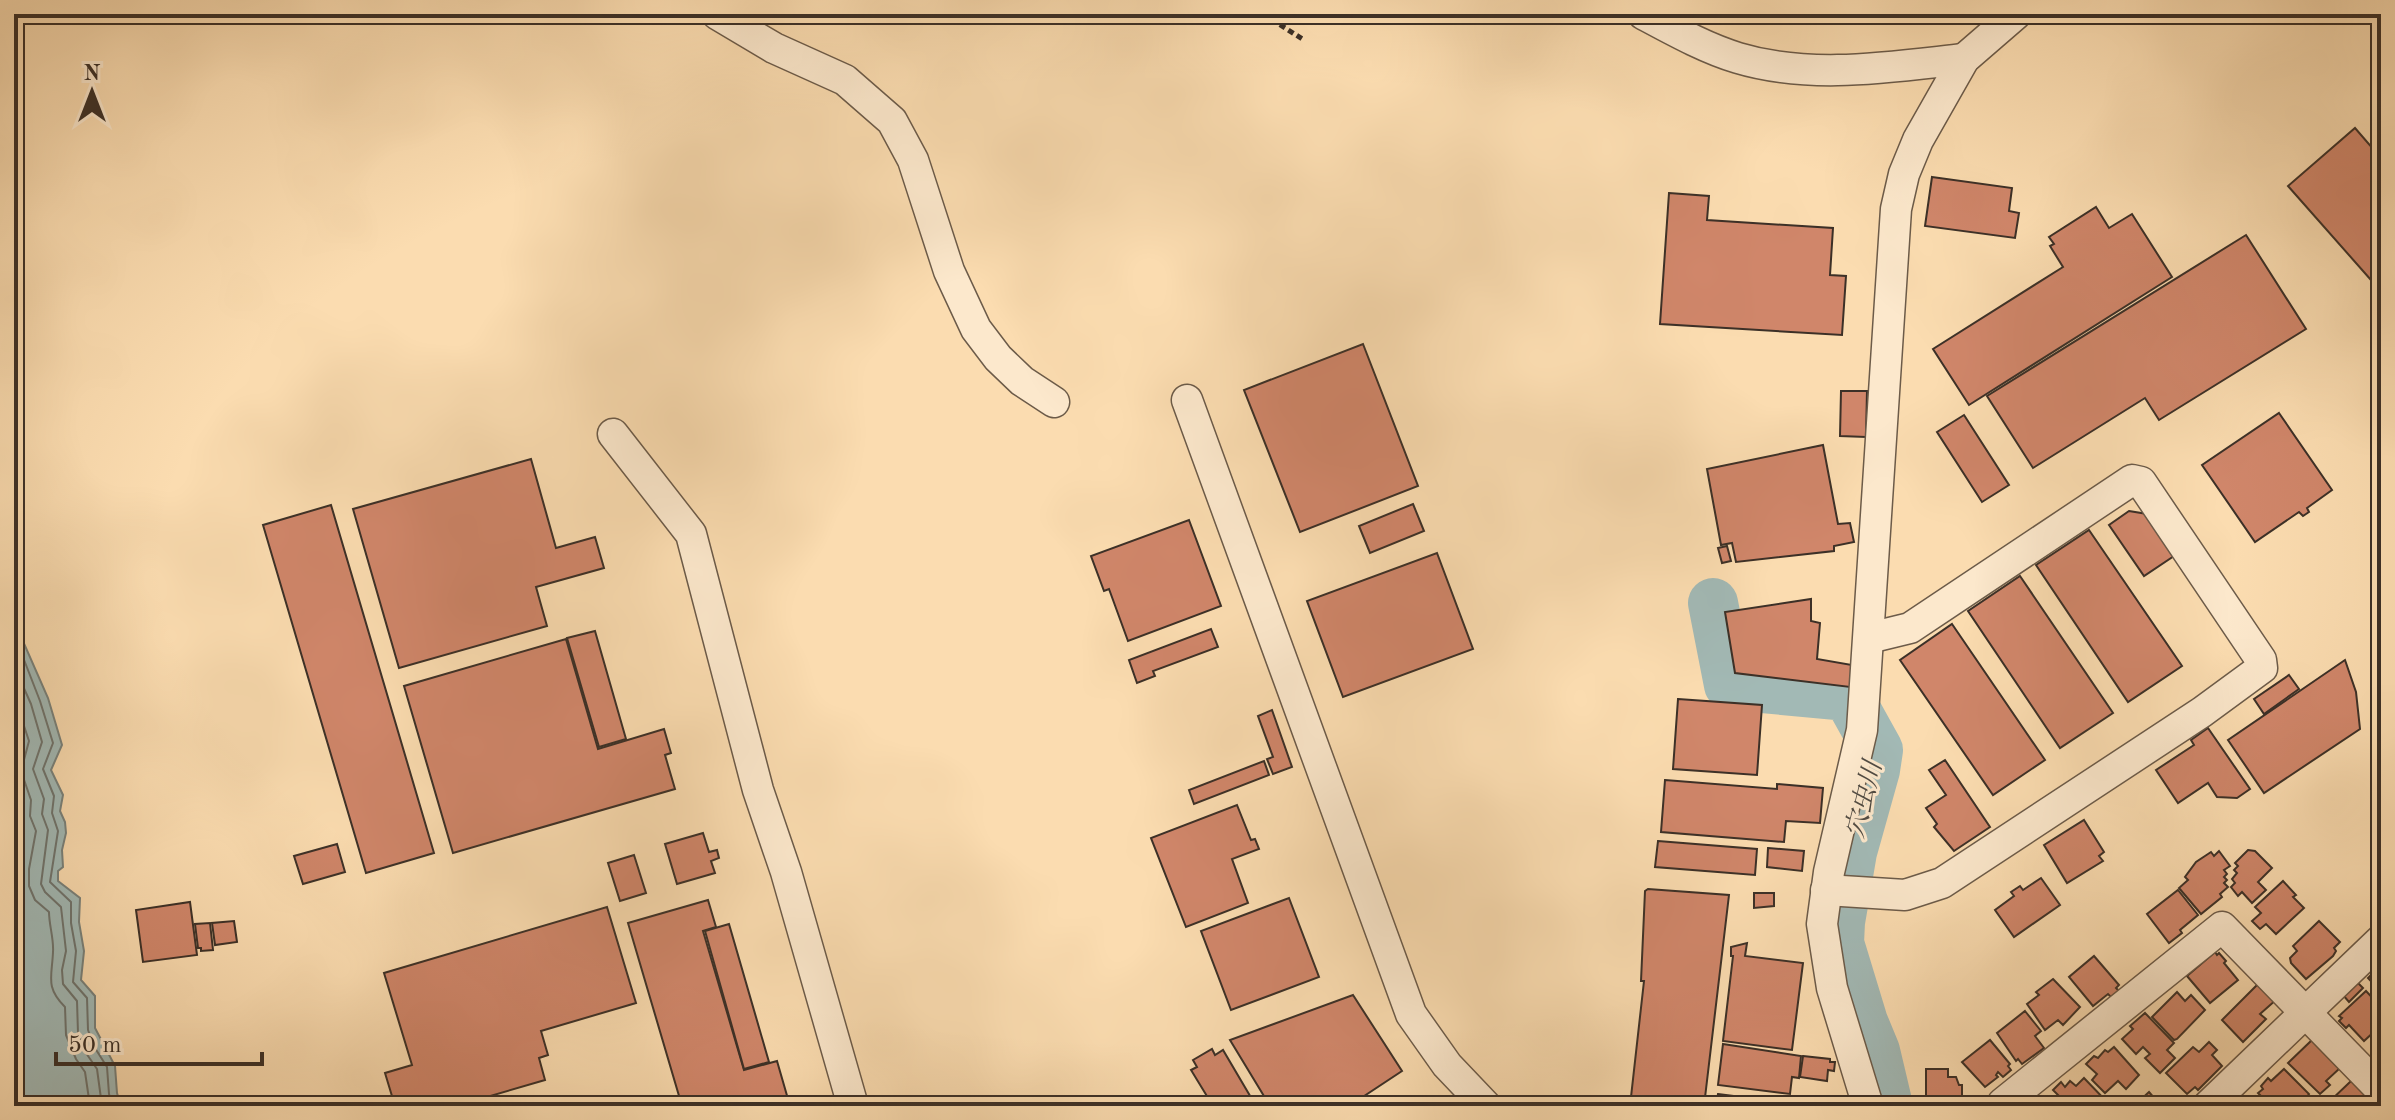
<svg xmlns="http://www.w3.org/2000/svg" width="2395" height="1120" font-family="'Old Standard TT','Noto Serif JP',serif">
<rect width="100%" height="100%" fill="#fbdcb0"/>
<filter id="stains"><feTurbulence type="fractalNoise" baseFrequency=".0025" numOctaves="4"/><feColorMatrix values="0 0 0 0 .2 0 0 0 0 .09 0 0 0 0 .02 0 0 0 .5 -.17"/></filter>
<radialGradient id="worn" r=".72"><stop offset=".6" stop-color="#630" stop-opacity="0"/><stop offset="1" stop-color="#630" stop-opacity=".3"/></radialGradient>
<polygon fill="#c1c08a" stroke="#7e7858" stroke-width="2" points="14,131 24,167 14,207"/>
<polygon fill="#a2b9b5" stroke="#79827c" stroke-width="2" points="14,578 22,639 48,698 62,745 51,770 63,795 60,811 65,822 66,833 62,850 63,867 58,871 58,881 80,898 79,922 84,951 81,980 95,996 95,1028 115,1066 117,1093 121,1106 35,1106 14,1093"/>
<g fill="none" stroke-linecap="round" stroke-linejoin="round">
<g stroke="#6f746e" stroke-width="2">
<polyline points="14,634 40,701 53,743 43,769 54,796 52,813 58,831 50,882 71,902 71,923 76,951 73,982 87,998 88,1030 95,1048 107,1067 109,1094 113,1106"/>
<polyline points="14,666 31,704 42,742 33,769 44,799 42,814 48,830 41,884 45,892 61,907 66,951 62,970 63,984 77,1001 78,1033 86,1053 97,1069 102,1106"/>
<path d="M14,696L29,741L21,771L31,800L30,816L36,831L29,869V886L35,900L49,912C49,925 54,939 53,952C52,977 45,987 65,1007L66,1035L76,1059L85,1072L90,1106"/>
</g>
<polyline stroke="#a2b9b5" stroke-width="50" points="1713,603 1729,685 1848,696 1878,750 1875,770 1852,852 1840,922 1839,943 1863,1022 1875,1051 1888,1106"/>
</g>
<g fill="#d0866a" stroke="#3c3027" stroke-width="2">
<polygon points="2355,128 2381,158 2381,272 2371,280 2288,186"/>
<polygon points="1932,177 2012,188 2009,211 2019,213 2015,238 1925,226"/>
<polygon points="1669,193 1709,196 1707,220 1833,228 1830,275 1846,276 1842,335 1660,324"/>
<polygon points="2096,207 2109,228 2132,214 2172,277 1969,405 1933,349 2063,267 2050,246 2054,244 2049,237"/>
<polygon points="2246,235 2306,329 2159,420 2145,398 2033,468 1987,396"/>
<polygon points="1363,344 1418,486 1300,532 1244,390"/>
<polygon points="1841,391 1867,391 1866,437 1840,436"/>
<polygon points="2279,413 2332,490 2307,508 2309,512 2303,516 2299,512 2255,542 2202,465"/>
<polygon points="1964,415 2009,485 1982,502 1937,432"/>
<polygon points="1823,445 1838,524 1850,523 1854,542 1834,546 1834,551 1736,562 1732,543 1721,545 1707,469"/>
<polygon points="531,459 556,548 595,537 604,568 536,587 547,626 399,668 353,509"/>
<polygon points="1413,504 1424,531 1370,553 1359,526"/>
<polygon points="331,505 434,853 366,873 263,525"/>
<polygon points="2129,511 2147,514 2174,556 2144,576 2109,525"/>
<polygon points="1189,520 1221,606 1128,641 1109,589 1104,591 1091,556"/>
<polygon points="2089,530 2182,666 2128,702 2036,565"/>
<polygon points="1727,546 1731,561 1722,563 1718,548"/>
<polygon points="1437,553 1473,649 1343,697 1307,601"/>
<polygon points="2020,576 2113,713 2060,748 1968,611"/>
<polygon points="1811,599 1811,621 1820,623 1817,659 1852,665 1850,687 1735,673 1725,612"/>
<polygon points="1952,624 2045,760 1993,795 1900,660"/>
<polygon points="1211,629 1218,647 1153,671 1155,676 1137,683 1129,660"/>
<polygon points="595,631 626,739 599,747 567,638"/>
<polygon points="566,639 598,749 664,729 671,753 665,755 675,789 453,853 404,686"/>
<polygon points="2345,660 2356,692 2360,729 2264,793 2228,740"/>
<polygon points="2289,675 2299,689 2264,714 2254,699"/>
<polygon points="1678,699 1762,705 1757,775 1673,769"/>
<polygon points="1272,710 1292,767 1273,774 1267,759 1273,757 1258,716"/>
<polygon points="2208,728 2250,789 2237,798 2217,797 2208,783 2178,803 2156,770 2194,745 2191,740"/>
<polygon points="1945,760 1990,827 1954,851 1934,827 1937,824 1926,808 1946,795 1929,770"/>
<polygon points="1264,761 1269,775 1194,804 1189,790"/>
<polygon points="1665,780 1777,789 1777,784 1823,788 1820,823 1786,821 1784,842 1661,832"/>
<polygon points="1237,805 1251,840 1255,839 1259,849 1232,859 1248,903 1186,927 1151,838"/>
<polygon points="2084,820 2104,852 2099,856 2103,861 2067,883 2044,845"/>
<polygon points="703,833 709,852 717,850 719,858 711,861 715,873 677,884 665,844"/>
<polygon points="1658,841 1757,849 1755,875 1655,867"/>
<polygon points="337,844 345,872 303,884 294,856"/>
<polygon points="1768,848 1804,851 1802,871 1767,867"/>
<polygon points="2248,850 2255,851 2272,868 2258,882 2266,890 2252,903 2242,892 2238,896 2231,887 2235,883 2232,879 2237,873 2234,870 2238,866 2235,863"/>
<polygon points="2219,851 2230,866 2224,870 2227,874 2224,877 2227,880 2224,883 2228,887 2220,894 2222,897 2201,914 2179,888 2188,880 2185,877 2196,862 2211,852 2214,856"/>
<polygon points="634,855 646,893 620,901 608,863"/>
<polygon points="2041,878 2060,905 2014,937 1995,910 2014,896 2011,892 2020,886 2023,890"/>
<polygon points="2283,881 2296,895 2293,897 2304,908 2276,934 2266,924 2260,929 2252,921 2261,913 2255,907"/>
<polygon points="1648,889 1729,895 1704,1106 1630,1106 1644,981 1641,981 1645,891"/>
<polygon points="2178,890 2198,915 2180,930 2182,933 2169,943 2147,914"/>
<polygon points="1754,893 1774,893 1774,906 1754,908"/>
<polygon points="1289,898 1319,977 1231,1010 1201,931"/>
<polygon points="708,900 716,927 703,931 744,1070 777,1061 790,1106 682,1106 628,923"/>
<polygon points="190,902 197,955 143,962 136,910"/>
<polygon points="607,907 636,1003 541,1031 548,1055 539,1058 545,1080 456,1106 395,1106 385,1073 412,1065 384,973"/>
<polygon points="234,921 237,942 215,945 212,923"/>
<polygon points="2319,921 2340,942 2334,948 2336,951 2333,956 2306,979 2291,963 2290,958 2297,951 2293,946"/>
<polygon points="210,923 213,950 201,951 201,948 198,948 195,924"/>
<polygon points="729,924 769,1062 744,1069 705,931"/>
<polygon points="1747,943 1745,956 1803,963 1792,1050 1723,1041 1733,956 1731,956 1731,947"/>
<polygon points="2215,952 2217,955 2219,953 2226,961 2224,963 2238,980 2210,1003 2187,976"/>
<polygon points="2094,956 2119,985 2116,988 2119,991 2111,997 2108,994 2093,1006 2069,977"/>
<polygon points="2381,965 2381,992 2368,978"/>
<polygon points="2053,979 2080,1007 2063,1025 2058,1020 2045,1030 2027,1004 2039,995 2036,992"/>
<polygon points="2260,982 2277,999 2260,1014 2266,1019 2243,1042 2222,1020"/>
<polygon points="2357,982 2363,988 2349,1002 2343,995"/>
<polygon points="2366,991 2381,1007 2381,1035 2376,1030 2364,1041 2349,1025 2346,1028 2339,1021 2342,1018 2339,1016"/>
<polygon points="2177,992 2185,1001 2191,995 2205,1010 2177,1039 2174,1040 2152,1017"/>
<polygon points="1353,995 1402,1071 1349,1106 1270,1106 1230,1040"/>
<polygon points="2025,1011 2041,1031 2035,1036 2044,1048 2022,1064 2018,1059 2016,1061 1997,1033"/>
<polygon points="2145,1013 2174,1043 2167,1050 2175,1058 2160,1073 2145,1058 2150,1054 2143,1047 2136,1054 2122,1039 2133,1029 2130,1026"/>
<polygon points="2313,1039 2340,1068 2326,1081 2330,1085 2320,1094 2288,1063"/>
<polygon points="1990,1040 2010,1064 2008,1066 2011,1070 2003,1077 1998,1072 1996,1075 1998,1077 1985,1087 1962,1062"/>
<polygon points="2209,1042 2217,1050 2212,1055 2222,1066 2198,1090 2195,1087 2187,1094 2166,1073 2193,1047 2199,1052"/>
<polygon points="1723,1044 1801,1056 1799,1078 1792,1077 1790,1094 1718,1085"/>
<polygon points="2114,1047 2139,1075 2126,1089 2118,1081 2105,1093 2092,1080 2097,1074 2086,1064 2094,1056 2098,1058 2105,1050 2108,1052"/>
<polygon points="1212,1049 1215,1055 1223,1050 1256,1106 1213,1106 1191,1070 1197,1067 1193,1060"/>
<polygon points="1803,1056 1830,1059 1830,1062 1835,1062 1834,1071 1828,1070 1827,1081 1800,1077"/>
<polygon points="1926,1069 1948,1069 1948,1077 1956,1077 1959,1085 1962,1085 1962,1106 1926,1106"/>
<polygon points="2284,1069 2309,1094 2300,1106 2271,1106 2258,1093 2263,1089 2261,1086 2268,1078 2271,1081"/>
<polygon points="2084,1078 2108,1103 2105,1106 2057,1106 2063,1100 2053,1090 2061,1082 2065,1087 2070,1081 2076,1086"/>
<polygon points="2351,1081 2354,1081 2378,1106 2328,1106 2329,1102"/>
<polygon points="2149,1092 2161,1106 2134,1106"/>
<polygon points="1718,1094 1766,1100 1765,1106 1716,1106"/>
<polygon points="2255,1096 2257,1098 2260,1097 2269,1106 2250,1106 2247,1103"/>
<polygon points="1772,1097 1782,1098 1782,1106 1771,1106"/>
<polygon points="1798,1099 1843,1106 1797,1106"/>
</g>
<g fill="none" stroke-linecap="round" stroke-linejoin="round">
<g stroke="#6c5b49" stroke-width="33">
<g id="minor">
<polyline points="717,14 774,48 845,80 892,121 913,160 949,271 976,329 998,358 1022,381 1054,402"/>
<path d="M1643,14C1673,30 1705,48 1738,58C1811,80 1890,67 1964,59"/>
<polyline points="1187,400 1411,1014 1447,1065 1486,1106"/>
<polyline points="613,434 691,534 758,790 786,872 853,1106"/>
<polyline points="1826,890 1905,895 1942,883 2202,712 2262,668 2261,660 2141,482 2132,480 1910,628 1869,638"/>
<polyline points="1868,1106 1832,988 1822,924 1829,872 1862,730 1896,209 1904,174 1918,140 1964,59 2016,14"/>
<polyline points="2003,1106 2003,1103 2222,927 2381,1090"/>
<polyline points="2208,1106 2381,940"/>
</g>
</g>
<polyline stroke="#3c3027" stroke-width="5" stroke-dasharray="6 4" stroke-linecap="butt" points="1263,14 1304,40"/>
<use href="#minor" stroke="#fce8cc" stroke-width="30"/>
</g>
<g text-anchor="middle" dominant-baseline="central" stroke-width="6" stroke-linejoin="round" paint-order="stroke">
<g font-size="26" font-style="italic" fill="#504b43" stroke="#fce8cc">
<text transform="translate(1865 800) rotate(-76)">穴虫川</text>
</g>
</g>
<rect width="2395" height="1120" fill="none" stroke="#fbdcb0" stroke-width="48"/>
<rect x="16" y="16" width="2363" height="1088" fill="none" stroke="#3c3027" stroke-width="4"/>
<rect x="24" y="24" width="2347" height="1072" fill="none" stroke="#3c3027" stroke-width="2"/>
<g transform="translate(92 92)" stroke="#fce8cc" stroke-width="6" paint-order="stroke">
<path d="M0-6L14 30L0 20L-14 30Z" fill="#3c3027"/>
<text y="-12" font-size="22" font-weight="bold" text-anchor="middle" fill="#3c3027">N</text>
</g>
<path d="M56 1052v12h206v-12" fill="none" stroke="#3c3027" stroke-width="4"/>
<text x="68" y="1052" font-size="24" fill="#3c3027" stroke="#fce8cc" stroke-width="6" paint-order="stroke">50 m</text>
<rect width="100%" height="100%" filter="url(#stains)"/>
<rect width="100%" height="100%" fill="url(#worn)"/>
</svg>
